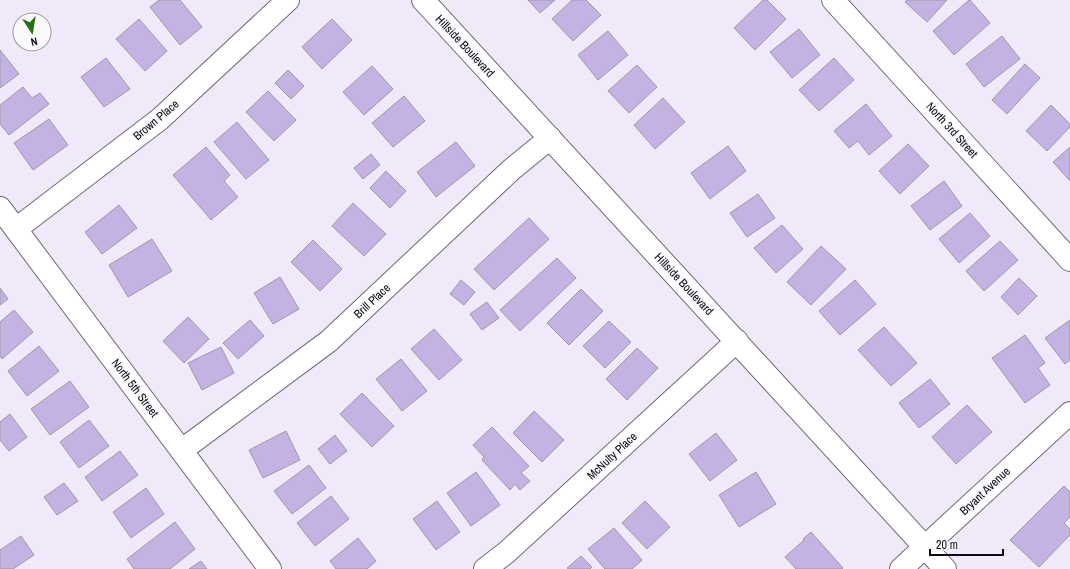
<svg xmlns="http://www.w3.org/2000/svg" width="1070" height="569" font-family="'Archivo Narrow',sans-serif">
<rect width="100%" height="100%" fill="#efe9fa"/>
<g fill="#c3b2e2" stroke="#9e99a9">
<polygon points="159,0 180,0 202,27 180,45 150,7"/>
<polygon points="528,0 555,0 540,13"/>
<polygon points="572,0 586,0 601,15 573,41 552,19"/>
<polygon points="763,0 767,0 786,19 755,50 734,28"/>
<polygon points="907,0 947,0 927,22 905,2"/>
<polygon points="969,0 970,0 990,23 954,55 933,31"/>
<polygon points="139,19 167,51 145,71 116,39"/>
<polygon points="332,19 352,40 322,69 302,47"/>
<polygon points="799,29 820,55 792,78 770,52"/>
<polygon points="608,31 628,55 598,80 578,55"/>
<polygon points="1002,36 1020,59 984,87 966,64"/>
<polygon points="0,50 19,74 0,88"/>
<polygon points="106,58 130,89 104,107 81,77"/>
<polygon points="834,58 854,80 819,111 799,90"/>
<polygon points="1025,64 1040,78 1007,114 992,100"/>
<polygon points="637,65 657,87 629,113 608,91"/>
<polygon points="372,66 393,89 364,115 343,92"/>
<polygon points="288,70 304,86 291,99 275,83"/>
<polygon points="23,87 32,98 40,93 49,104 9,135 0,124 0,105"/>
<polygon points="268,91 296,120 274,141 246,112"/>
<polygon points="404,96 425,121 393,147 372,123"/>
<polygon points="663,98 685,122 655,149 634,125"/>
<polygon points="866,104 892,136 869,155 858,141 849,148 834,131"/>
<polygon points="1051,105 1070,124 1070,127 1047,151 1026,131"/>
<polygon points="49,119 68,145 33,170 14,143"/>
<polygon points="237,122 269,160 246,179 214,142"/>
<polygon points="456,142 475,166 436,197 417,172"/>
<polygon points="908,144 929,166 900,194 879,171"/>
<polygon points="728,146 746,171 710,199 691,173"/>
<polygon points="206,147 230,175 224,181 238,197 211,220 173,175"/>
<polygon points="1070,147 1070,181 1053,162"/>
<polygon points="371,154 380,165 363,179 354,168"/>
<polygon points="386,171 406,191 390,208 370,188"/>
<polygon points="944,181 962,206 930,230 911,206"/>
<polygon points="758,194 775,218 747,237 730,213"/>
<polygon points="353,203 386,234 364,256 332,226"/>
<polygon points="119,205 137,228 102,254 85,232"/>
<polygon points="970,213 990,236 959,263 939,239"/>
<polygon points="529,218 549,239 494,290 474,269"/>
<polygon points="782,225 803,249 776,273 754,248"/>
<polygon points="152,239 172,271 128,297 109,265"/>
<polygon points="313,240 342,269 320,291 291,262"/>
<polygon points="1000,241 1018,260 984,291 966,271"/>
<polygon points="821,246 846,269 811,305 787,282"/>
<polygon points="557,258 576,278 520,331 500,310"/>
<polygon points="280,277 299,309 273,324 254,293"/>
<polygon points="1019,278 1037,296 1018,315 1001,297"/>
<polygon points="461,280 475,292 464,305 450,294"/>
<polygon points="855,280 876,304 840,335 819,311"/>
<polygon points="0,288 8,299 0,305"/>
<polygon points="581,289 603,311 569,345 547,323"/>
<polygon points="487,302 499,318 482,330 470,314"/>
<polygon points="14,310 33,332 2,359 0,356 0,322"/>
<polygon points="188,317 209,339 184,363 163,341"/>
<polygon points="250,320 264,336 238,359 223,343"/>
<polygon points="1070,320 1070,360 1065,364 1045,338"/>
<polygon points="609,321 631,342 605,368 583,346"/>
<polygon points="884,327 917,363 891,386 858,350"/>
<polygon points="434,329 462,360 439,380 411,349"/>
<polygon points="1025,335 1045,363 1038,368 1050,385 1025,403 992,358"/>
<polygon points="39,346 59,371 27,396 8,371"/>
<polygon points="221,347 234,373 202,390 188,363"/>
<polygon points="637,348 658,368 627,400 606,379"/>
<polygon points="401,359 427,391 402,411 376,379"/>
<polygon points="930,379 950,404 919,428 899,403"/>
<polygon points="70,381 89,407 50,435 31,409"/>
<polygon points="362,393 394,426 372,447 340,414"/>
<polygon points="967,405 992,432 956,464 932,437"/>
<polygon points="534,411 564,440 542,462 513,433"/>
<polygon points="10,414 27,437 9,451 0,440 0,422"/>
<polygon points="89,420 109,446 79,468 60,442"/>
<polygon points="492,427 529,466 521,473 530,481 520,490 515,484 510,490 482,460 484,457 473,445"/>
<polygon points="286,431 300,460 263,478 249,450"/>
<polygon points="716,433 737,460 710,481 689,454"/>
<polygon points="335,435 347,451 330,464 318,449"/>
<polygon points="120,451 138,475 102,501 85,477"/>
<polygon points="309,465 326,488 292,514 274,491"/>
<polygon points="476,472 500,505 471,526 447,493"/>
<polygon points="756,472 776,504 739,527 719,495"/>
<polygon points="64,483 78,501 57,515 44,497"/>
<polygon points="1064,486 1070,492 1070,517 1064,523 1070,529 1070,535 1039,567 1010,540"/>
<polygon points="146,488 164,514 131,538 113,512"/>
<polygon points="331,496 349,519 315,546 297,523"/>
<polygon points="437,501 460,532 436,550 413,519"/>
<polygon points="645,501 670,527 647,549 622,523"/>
<polygon points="175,522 195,549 170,569 134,569 127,559"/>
<polygon points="614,528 642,560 632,569 605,569 588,549"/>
<polygon points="811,532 843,568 842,569 796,569 785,557 804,540 803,539"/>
<polygon points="21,536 34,555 13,569 0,569 0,550"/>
<polygon points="358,538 376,561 367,569 336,569 330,561"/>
<polygon points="581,556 592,567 590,569 569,569 567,568"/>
<polygon points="201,561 207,569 189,569"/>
</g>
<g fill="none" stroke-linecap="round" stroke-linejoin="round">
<g stroke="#6f6a79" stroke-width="24">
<g id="street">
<polyline points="423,0 945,569"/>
<polyline points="833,0 1070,260"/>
<polyline points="0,208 270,569"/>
<polyline points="16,229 160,119 288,0"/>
<polyline points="182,450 329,341 511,170 550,138"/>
<polyline points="485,569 507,552 737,341"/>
<polyline points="901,569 1070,413"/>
</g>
</g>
<use href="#street" stroke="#fff" stroke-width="22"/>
</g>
<g text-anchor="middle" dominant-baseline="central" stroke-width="4" stroke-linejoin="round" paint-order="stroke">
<g font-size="12" fill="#0e0c12" stroke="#faf9fc">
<text transform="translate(465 46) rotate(47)">Hillside Boulevard</text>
<text transform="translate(156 120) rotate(-40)">Brown Place</text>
<text transform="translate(952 130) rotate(48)">North 3rd Street</text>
<text transform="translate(684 284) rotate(47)">Hillside Boulevard</text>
<text transform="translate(372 301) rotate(-43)">Brill Place</text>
<text transform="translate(135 388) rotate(53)">North 5th Street</text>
<text transform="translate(612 456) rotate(-43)">McNulty Place</text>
<text transform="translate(985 491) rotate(-43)">Bryant Avenue</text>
</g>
</g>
<g transform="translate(32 32) rotate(168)"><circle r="19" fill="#faf9fc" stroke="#9c9a9e"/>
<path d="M0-3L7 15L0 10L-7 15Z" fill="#297112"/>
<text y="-6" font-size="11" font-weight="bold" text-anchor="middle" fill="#0e0c12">N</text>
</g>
<path d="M930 549v6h73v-6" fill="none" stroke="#0e0c12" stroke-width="2"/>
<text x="936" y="549" font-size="12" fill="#0e0c12" stroke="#faf9fc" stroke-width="3" paint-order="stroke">20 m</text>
</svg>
